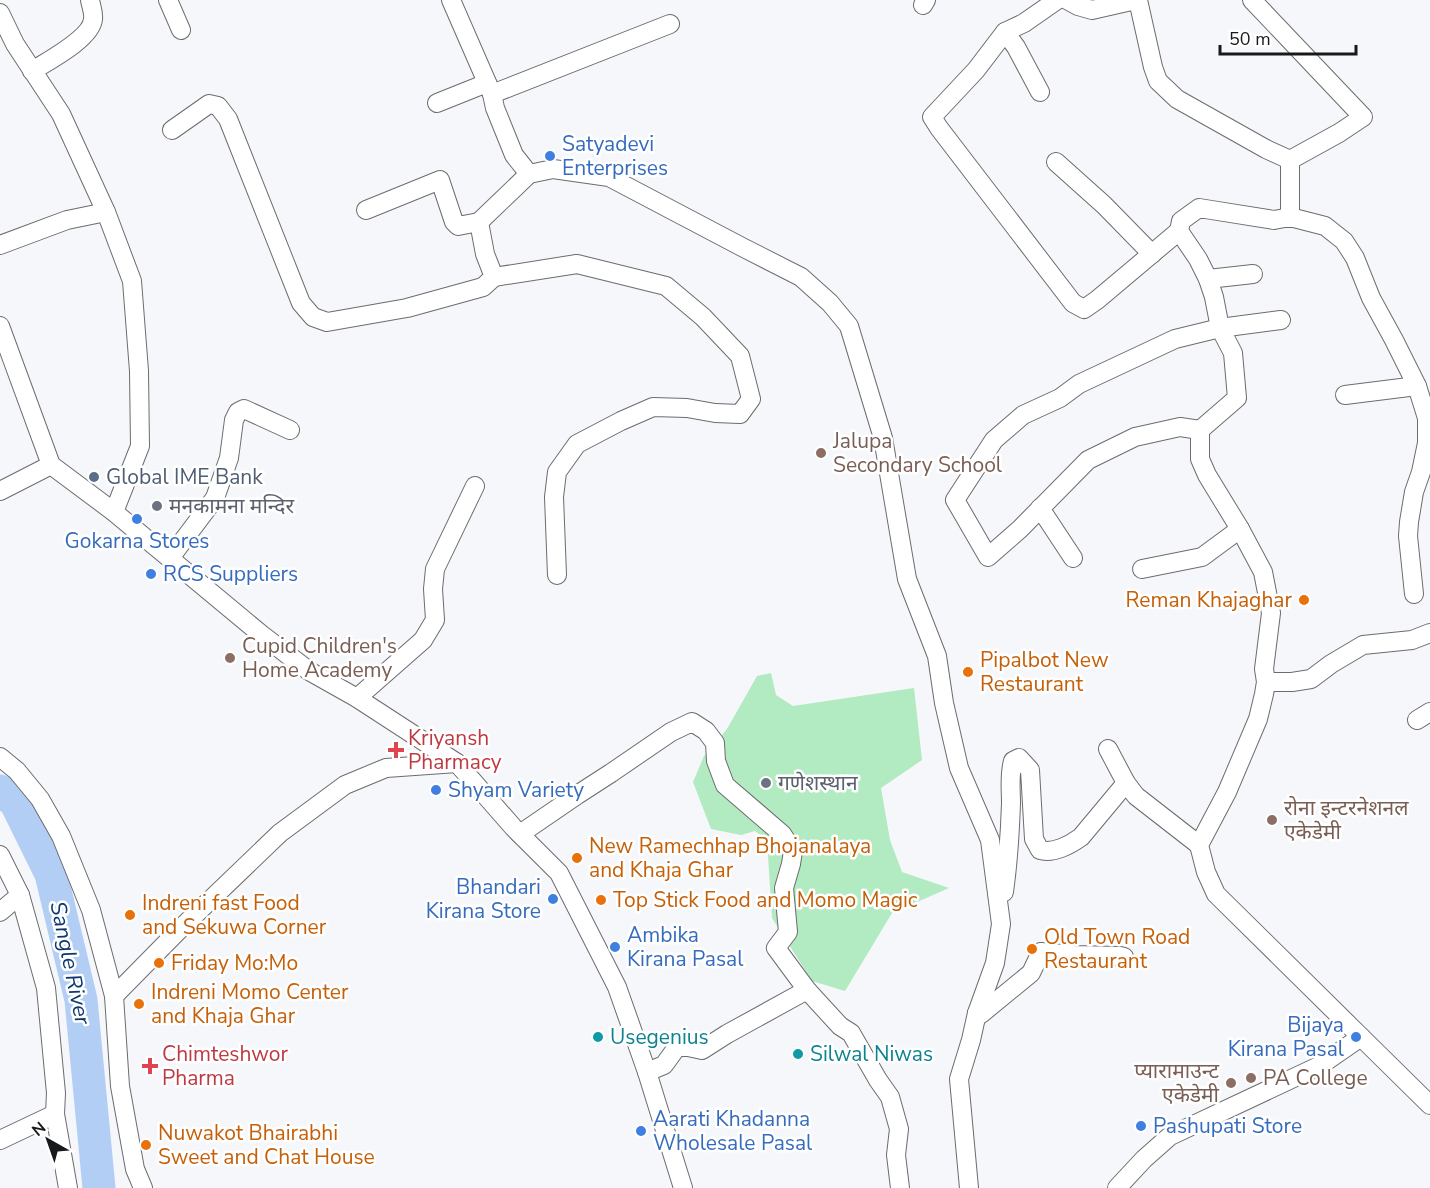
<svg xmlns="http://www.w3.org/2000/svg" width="1430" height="1188" font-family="'Nunito Sans','Noto Sans Devanagari',sans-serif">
<rect width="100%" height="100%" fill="#f6f7fa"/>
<polygon fill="#b2eac1" points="771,673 776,695 793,706 914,688 922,760 881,788 890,840 902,872 949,888 892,913 845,991 812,981 772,918 767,840 755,831 741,835 711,829 693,782 704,756 727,729 757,676"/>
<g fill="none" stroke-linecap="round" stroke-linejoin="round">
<polyline stroke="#b3cef4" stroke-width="33" points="0,791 15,801 51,874 81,1000 99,1188"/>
<g stroke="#6c6c6f" stroke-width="20">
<g id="minor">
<polyline points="168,0 181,30"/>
<polyline points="451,0 492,94 495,108 514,155 529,174 553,169 609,177 742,247 801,277 830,303 849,326 883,438 907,579 937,656 944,703 959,768 990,840 1001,924 995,963 977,1013 971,1040 959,1079 969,1188"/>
<polyline points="1057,0 1024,23 1005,32 976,70 932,117 939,128 1073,303 1084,309 1097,300 1179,231"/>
<polyline points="1067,0 1078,6 1092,10 1136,0"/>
<polyline points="1138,0 1153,67 1158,81 1177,99 1266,149 1290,160 1290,217"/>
<polyline points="1252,0 1363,117 1339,133 1290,160"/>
<polyline points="923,5 926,0"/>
<polyline points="0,13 15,44 61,114 106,212 132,281 139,371 140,446 114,512"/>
<polyline points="1005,32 1016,47 1040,92"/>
<path d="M32,71C48,61 92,38 93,19C94,13 91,6 90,0"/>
<polyline points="492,94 670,24"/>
<polyline points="437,103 487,83"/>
<polyline points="172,130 209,104 218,106 228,119 301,303 313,317 327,322 407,308 483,287 494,277 485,254 479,222 529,174"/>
<polyline points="1056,162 1104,205 1152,254"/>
<polyline points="366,210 440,180 454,222 458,226 479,222"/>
<polyline points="0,245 67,220 106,212"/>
<polyline points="494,277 577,264 666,286 703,317 740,356 751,399 740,414 715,413 687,408 653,407 621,421 577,444 557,472 554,497 557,575"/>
<polyline points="1208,279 1253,274"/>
<polyline points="0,326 51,465 114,512 262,635 309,671 357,698 457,763 513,827 559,873 617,987 647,1072 683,1188"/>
<polyline points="1345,395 1417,386"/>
<polyline points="1200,430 1180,427 1135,437 1088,460 1020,529 988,557 955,500 994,440 1023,415 1060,398 1079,384 1175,339 1220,328 1281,320"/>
<polyline points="0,491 51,465"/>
<polyline points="1040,508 1073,558"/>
<polyline points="170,558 215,498 229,458 234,420 238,412 244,409 290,430"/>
<polyline points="1142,569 1202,557 1240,529"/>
<polyline points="1266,682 1292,682 1311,679 1331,664 1363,645 1412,640 1430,633"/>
<polyline points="357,698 423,640 435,620 433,589 435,569 475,486"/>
<polyline points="1417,720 1430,712"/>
<polyline points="1108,749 1126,783 1136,796 1199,845"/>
<polyline points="0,757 17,771 40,799 61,836 91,910 114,996 120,1086 135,1169 143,1188"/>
<polyline points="520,834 577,795 611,773 671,732 692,722 706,731 715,743 716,761 725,785 782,834 793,851 791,864 784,888 788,932 776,948 807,990 840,1026 851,1033 878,1080 890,1097 899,1129 896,1155 900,1188"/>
<polyline points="0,855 20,895"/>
<path d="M1004,892C1008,863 1010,833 1011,803C1011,789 1009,775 1013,761L1019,758L1030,770L1034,839L1040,850C1053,854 1070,845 1081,837L1126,783"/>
<polyline points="0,912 20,895 46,988 56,1093 55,1114 68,1188"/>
<polyline points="114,996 179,930 280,833 345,785 386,768 457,763"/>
<polyline points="977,1013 981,1014 1031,973 1041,952 1073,955 1120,956 1124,957"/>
<polyline points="1361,1037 1216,894 1206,872 1199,845 1227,792 1258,719 1264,694 1266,682 1264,669 1271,613 1263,572 1240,529 1207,475 1200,459 1200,430 1237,398 1233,353 1220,328 1214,297 1208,279 1198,259 1179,231 1181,221 1199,208 1274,220 1290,217 1325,226 1344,241 1355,258 1371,298 1394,340 1417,386 1427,418 1427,443 1421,472 1414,492 1409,522 1408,536 1414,594"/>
<polyline points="647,1072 664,1065 677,1047 688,1047 702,1050 727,1034 807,990"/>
<polyline points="0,1140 55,1114"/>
<polyline points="1117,1188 1144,1159 1170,1136 1319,1066 1361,1037 1430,1105"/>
</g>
</g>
<use href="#minor" stroke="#fff" stroke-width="18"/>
</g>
<g fill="#3f7fe0" stroke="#fff" stroke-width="2">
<circle cx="550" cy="156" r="6"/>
<circle cx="137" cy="519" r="6"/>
<circle cx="151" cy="574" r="6"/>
<circle cx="436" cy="790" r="6"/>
<circle cx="553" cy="899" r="6"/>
<circle cx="615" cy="947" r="6"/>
<circle cx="1356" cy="1037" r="6"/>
<circle cx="1141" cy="1126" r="6"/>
<circle cx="641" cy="1131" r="6"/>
</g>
<g fill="#8d6e63" stroke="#fff" stroke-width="2">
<circle cx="821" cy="453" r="6"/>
<circle cx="230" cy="658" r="6"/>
<circle cx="1272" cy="820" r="6"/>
<circle cx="1251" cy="1078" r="6"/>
<circle cx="1231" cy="1083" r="6"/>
</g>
<circle fill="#5c6f8a" stroke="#fff" stroke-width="2" cx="94" cy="477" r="6"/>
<g fill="#6b7280" stroke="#fff" stroke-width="2">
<circle cx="157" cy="506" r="6"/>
<circle cx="766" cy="783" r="6"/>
</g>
<g fill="#e8710a" stroke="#fff" stroke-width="2">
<circle cx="1304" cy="600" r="6"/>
<circle cx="968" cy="672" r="6"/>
<circle cx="577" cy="858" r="6"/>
<circle cx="601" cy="900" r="6"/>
<circle cx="130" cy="915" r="6"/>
<circle cx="1032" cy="949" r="6"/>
<circle cx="159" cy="963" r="6"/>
<circle cx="139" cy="1004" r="6"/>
<circle cx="146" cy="1145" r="6"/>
</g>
<g fill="#e0444e" stroke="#fff" stroke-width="2">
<path d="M393 741h6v6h6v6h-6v6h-6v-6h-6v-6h6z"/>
<path d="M147 1057h6v6h6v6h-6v6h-6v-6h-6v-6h6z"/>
</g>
<g fill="#0f9aa8" stroke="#fff" stroke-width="2">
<circle cx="598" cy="1037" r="6"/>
<circle cx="798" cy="1054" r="6"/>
</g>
<g text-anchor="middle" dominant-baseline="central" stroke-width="5" stroke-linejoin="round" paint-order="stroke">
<g font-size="21" fill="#366cbe" stroke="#fff" text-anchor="start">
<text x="562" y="144">Satyadevi<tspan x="562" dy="24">Enterprises</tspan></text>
<text x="137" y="541" text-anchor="middle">Gokarna Stores</text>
<text x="163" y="574">RCS Suppliers</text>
<text x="448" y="790">Shyam Variety</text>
<text x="541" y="887" text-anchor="end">Bhandari<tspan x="541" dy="24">Kirana Store</tspan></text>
<text x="627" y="935">Ambika<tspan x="627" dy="24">Kirana Pasal</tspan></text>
<text x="1344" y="1025" text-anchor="end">Bijaya<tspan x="1344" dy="24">Kirana Pasal</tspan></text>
<text x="653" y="1119">Aarati Khadanna<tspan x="653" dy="24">Wholesale Pasal</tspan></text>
<text x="1153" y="1126">Pashupati Store</text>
</g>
<g font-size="21" fill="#785e54" stroke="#fff" text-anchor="start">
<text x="833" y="441">Jalupa<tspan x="833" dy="24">Secondary School</tspan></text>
<text x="242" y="646">Cupid Children's<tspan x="242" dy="24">Home Academy</tspan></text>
<text x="1284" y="808">रोना इन्टरनेशनल<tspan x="1284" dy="24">एकेडेमी</tspan></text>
<text x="1219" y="1071" text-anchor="end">प्यारामाउन्ट<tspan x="1219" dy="24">एकेडेमी</tspan></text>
<text x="1263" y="1078">PA College</text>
</g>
<g font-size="21" fill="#4e5e75" stroke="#fff" text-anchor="start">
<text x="106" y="477">Global IME Bank</text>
</g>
<g font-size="21" fill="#5b616d" stroke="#fff" text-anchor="start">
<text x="169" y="506">मनकामना मन्दिर</text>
<text x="778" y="783">गणेशस्थान</text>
</g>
<g font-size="21" fill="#c56008" stroke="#fff" text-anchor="start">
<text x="1292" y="600" text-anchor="end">Reman Khajaghar</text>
<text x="980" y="660">Pipalbot New<tspan x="980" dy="24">Restaurant</tspan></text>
<text x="589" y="846">New Ramechhap Bhojanalaya<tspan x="589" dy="24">and Khaja Ghar</tspan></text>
<text x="613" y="900">Top Stick Food and Momo Magic</text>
<text x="142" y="903">Indreni fast Food<tspan x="142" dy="24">and Sekuwa Corner</tspan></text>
<text x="1044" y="937">Old Town Road<tspan x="1044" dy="24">Restaurant</tspan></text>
<text x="171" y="963">Friday Mo:Mo</text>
<text x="151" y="992">Indreni Momo Center<tspan x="151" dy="24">and Khaja Ghar</tspan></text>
<text x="158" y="1133">Nuwakot Bhairabhi<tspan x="158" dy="24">Sweet and Chat House</tspan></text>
</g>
<g font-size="21" fill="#be3a42" stroke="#fff" text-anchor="start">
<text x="408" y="738">Kriyansh<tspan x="408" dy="24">Pharmacy</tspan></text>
<text x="162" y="1054">Chimteshwor<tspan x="162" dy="24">Pharma</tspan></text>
</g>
<g font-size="21" fill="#0d838f" stroke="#fff" text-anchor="start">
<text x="610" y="1037">Usegenius</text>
<text x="810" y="1054">Silwal Niwas</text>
</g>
<g font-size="22" font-style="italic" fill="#0d376e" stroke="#fff">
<text transform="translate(70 963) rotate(78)">Sangle River</text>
</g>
</g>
<g transform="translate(48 1140) rotate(320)" stroke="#ffffff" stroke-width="4.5" paint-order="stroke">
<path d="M0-4.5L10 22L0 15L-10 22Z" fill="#18191a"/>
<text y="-9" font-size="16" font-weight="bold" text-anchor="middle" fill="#18191a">N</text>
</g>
<path d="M1220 45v9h136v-9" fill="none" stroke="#18191a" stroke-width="3"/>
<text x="1229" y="45" font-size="18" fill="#18191a" stroke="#ffffff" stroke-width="4.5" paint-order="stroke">50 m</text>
</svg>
